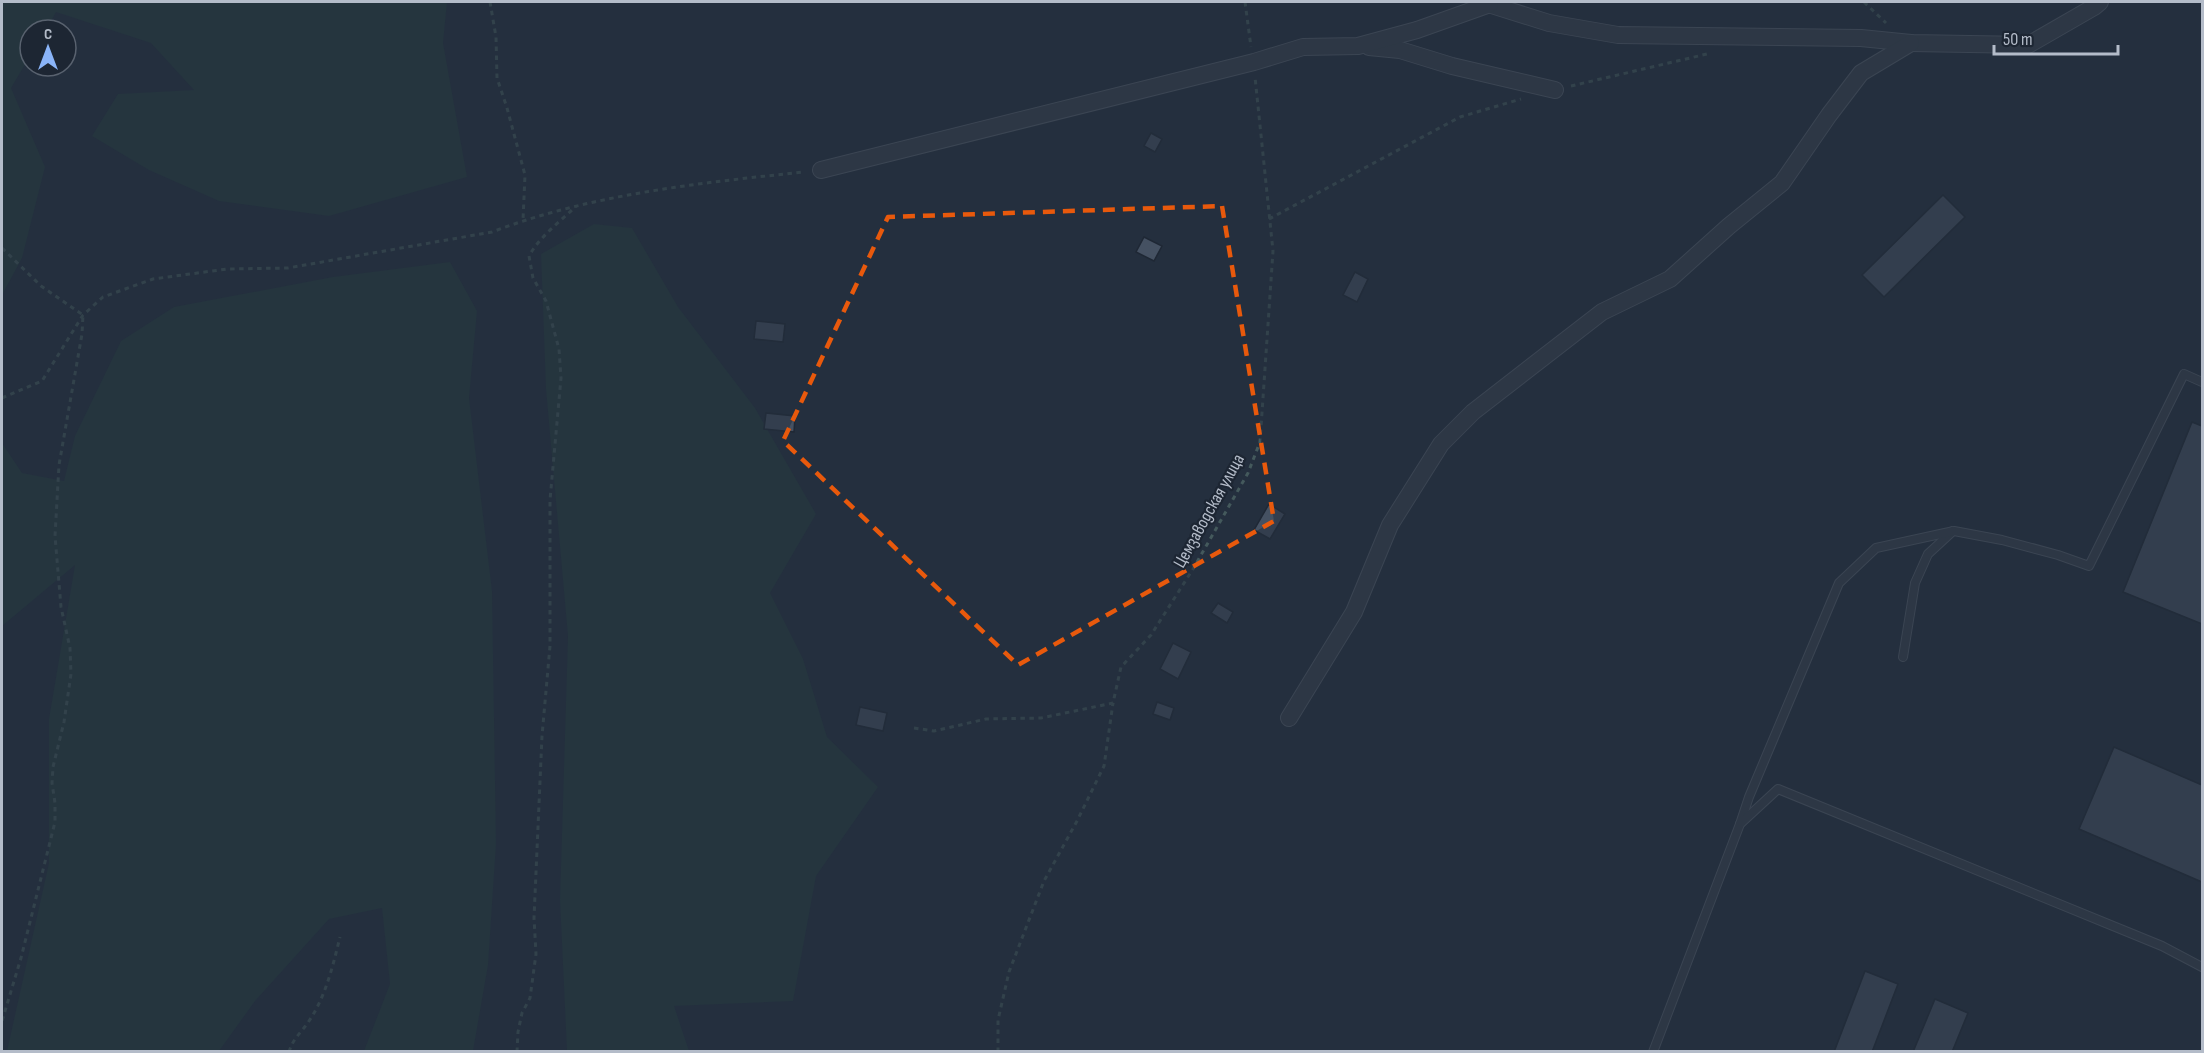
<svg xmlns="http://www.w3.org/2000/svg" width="2204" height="1053" font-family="'Sofia Sans Condensed',sans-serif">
<rect width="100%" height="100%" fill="#242f3e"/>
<g fill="#263c3f">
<polygon points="2,2 447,2 443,43 467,177 329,216 219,201 149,170 92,136 118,94 194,90 151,43 56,12 46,30 30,30 30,56 11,88 45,167 22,258 2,295"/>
<polygon points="594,224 632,228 678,307 755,408 816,514 770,593 803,659 827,737 878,787 816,876 793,1001 674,1006 689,1051 567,1051 560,900 568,636 546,389 541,254"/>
<polygon points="450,262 477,311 469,398 492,591 496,844 488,965 473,1051 364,1051 390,984 382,908 329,919 255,1001 219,1051 7,1051 49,863 49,719 75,565 2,626 2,443 22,473 64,481 75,436 121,341 174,307 333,277"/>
</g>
<g fill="#455162" stroke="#1f2835" stroke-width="1.5">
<polygon points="1151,133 1162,139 1155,152 1144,146"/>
<polygon points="1943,195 1965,217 1884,297 1862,275"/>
<polygon points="1144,237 1162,246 1154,261 1136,252"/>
<polygon points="1355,272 1368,279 1357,302 1343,295"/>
<polygon points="756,321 785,324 783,342 754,339"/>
<polygon points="766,413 795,416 794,432 764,429"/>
<polygon points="2192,422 2202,426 2202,624 2123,592"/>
<polygon points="1269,504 1285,514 1270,539 1254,530"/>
<polygon points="1218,603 1233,612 1227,623 1211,613"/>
<polygon points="1173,643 1191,652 1178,679 1160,669"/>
<polygon points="1157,702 1174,708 1170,720 1153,714"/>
<polygon points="860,707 887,713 883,731 856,725"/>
<polygon points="2114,747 2202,785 2202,882 2079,829"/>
<polygon points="1865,971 1898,984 1872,1052 1834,1052"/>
<polygon points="1935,999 1968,1013 1952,1052 1913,1052"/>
</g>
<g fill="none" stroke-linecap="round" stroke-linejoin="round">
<g stroke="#565f6c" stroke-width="10">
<g id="lane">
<polyline points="1903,657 1915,583 1928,554 1953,531"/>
<polyline points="1740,824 1749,797 1839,583 1876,548 1954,531 2002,540 2058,555 2089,566 2184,374 2202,382"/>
<polyline points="1653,1052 1740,824 1778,789 2162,946 2202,967"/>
</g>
</g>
<g stroke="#565f6c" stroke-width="18">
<g id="street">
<polyline points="1482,2 1549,23 1618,35 1861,38 1911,43 2028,45 2094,7 2100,2"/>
<polyline points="1369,47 1400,50 1452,66 1555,90"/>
<polyline points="821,170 1254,62 1303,47 1358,46 1417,30 1490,4"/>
<polyline points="1289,718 1354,612 1390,525 1441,444 1473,412 1602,312 1670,279 1729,226 1782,183 1829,115 1861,73 1911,43"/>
</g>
</g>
<g stroke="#44595c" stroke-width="3" stroke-dasharray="4.5 4.5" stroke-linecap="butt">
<polyline points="490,2 496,37 497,78 507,108 525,175 523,220"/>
<polyline points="1245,2 1251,47"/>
<polyline points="1864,2 1886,23"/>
<polyline points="1571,86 1707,54"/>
<polyline points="1269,219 1460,117 1521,99"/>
<polyline points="2,248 41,286 83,315 82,334 59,465 55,536 61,607 70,648 71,674 64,722 53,767 52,783 55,803 55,822 21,958 2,1021"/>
<path d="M2,398L42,381L83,315L103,297L153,279L227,269L288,268L492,232C592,194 699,183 804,172"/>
<polyline points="914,728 934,731 986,719 1041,718 1113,703 1121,667 1151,635 1193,569 1248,473 1260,442 1273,251 1255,77"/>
<path d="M289,1052C293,1038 302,1032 309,1021C326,996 333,965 340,937"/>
<path d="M517,1052L518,1032L522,1013L530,998L536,954L534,918L542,736L550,646V500L561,378L559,349L546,301L533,278L529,256C540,236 560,222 576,206"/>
<polyline points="998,1052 998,1020 1009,972 1044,881 1077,821 1104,766 1113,703"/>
</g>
<use href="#lane" stroke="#38414e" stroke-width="8"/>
<use href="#street" stroke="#38414e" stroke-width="16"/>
</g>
<path d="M0 0H2204V1053H0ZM1222,206L1274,521L1018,665L783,441L888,217Z" fill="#242f3e" fill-opacity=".55" fill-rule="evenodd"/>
<path fill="none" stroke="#e8590c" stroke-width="4.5" stroke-dasharray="12 8" stroke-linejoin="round" d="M1222,206L1274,521L1018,665L783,441L888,217Z"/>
<g text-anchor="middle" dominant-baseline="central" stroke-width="4.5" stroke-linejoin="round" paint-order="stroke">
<g font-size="18" fill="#b4bcc9" stroke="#1d2633">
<text transform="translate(1209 511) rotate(-61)">Цемзаводская улица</text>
</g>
</g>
<rect width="2204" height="1053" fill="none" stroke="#b4bcc9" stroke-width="6"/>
<g transform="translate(48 48)"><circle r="28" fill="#1d2633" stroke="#59626f" stroke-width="1.5"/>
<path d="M0-4.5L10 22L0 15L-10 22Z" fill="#8ab4f8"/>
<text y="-9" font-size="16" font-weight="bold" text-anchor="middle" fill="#b4bcc9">С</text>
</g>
<path d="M1994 45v9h124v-9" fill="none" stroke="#b4bcc9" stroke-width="3"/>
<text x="2003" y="45" font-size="18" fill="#b4bcc9" stroke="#1d2633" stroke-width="4.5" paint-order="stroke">50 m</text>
</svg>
